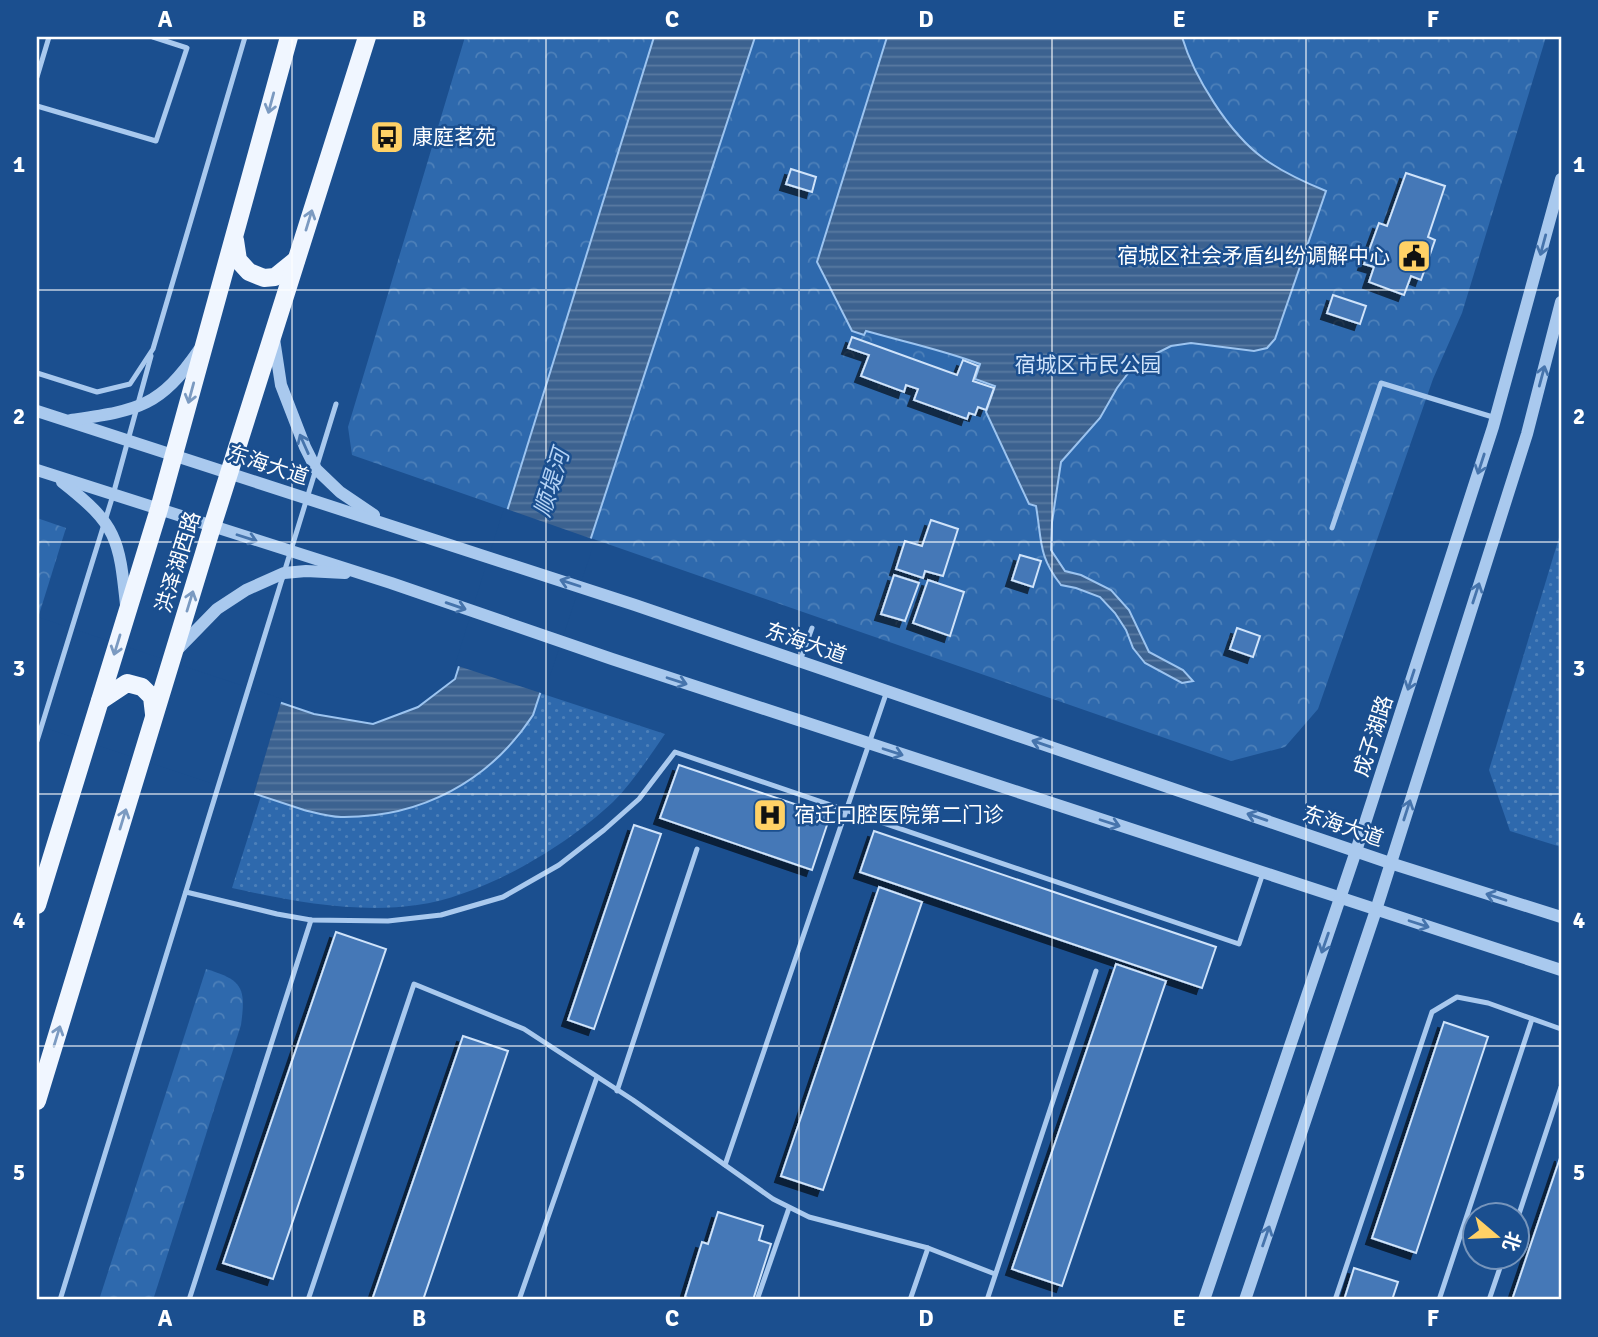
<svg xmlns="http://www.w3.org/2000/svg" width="1598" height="1337" font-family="Signika,'Noto Sans SC',sans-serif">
<defs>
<pattern id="grass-dots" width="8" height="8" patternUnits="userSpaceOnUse" patternTransform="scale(1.75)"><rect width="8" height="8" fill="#2e69ad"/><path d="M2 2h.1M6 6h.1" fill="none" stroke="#4d80b9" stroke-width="1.8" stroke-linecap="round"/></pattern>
<pattern id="park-crowns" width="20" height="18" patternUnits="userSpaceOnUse" patternTransform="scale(1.75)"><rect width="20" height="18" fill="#2e69ad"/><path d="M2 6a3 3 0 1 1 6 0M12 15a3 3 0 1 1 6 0" fill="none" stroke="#4d80b9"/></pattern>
<pattern id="water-rules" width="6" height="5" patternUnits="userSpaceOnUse" patternTransform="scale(1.75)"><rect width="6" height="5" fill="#3c6290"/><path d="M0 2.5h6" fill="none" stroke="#597aa1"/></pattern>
<filter id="shadow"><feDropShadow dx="-6" dy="6" stdDeviation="0" flood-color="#0009"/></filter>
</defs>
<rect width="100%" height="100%" fill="#1b4f8f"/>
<g fill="url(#grass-dots)">
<polygon points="1561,531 1561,847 1510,831 1489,770"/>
<path d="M540,693L665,734C649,757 633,782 613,802C565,847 483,896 417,905C358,914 290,901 232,888L261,796L304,810L339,817L473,779L518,738Z"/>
</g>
<g fill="url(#park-crowns)">
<polygon points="465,37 1546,37 1462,313 1433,379 1318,709 1285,747 1231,761 352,455 348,427"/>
<polygon points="37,518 66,528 37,621"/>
<path d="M206,969C243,980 246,988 241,1025L153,1300H99Z"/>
</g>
<g fill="url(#water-rules)" stroke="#9cc4f0" stroke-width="2">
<path d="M654,37H755L533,715C490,781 421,818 341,817C329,817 316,813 304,810L37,722V620L314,714L373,724L418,707L455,679Z"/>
<path d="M887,37H1182C1194,77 1229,133 1263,158C1282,172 1304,182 1326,191L1275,339L1267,348L1254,351L1191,343L1171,346L1135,364L1117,388L1100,418L1061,462L1052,522L1051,550L1065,571L1081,575L1111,590L1129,610L1149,652L1183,670L1193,681L1182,683L1145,663L1133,648L1126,630L1115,613L1100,597L1076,588L1061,585C1038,556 1042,541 1036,506L1029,504L986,412L995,386L975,379L980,364C943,350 905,342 866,331L864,335L852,331L817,262Z"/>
</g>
<g fill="#1b4f8f">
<polygon points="504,508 595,540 544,694 455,665"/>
<polygon points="38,617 282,699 253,797 37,725"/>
</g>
<g fill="#4478b7" stroke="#cfe3fa" stroke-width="2" filter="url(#shadow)">
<polygon points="791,169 816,177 812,192 786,184"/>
<polygon points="1406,173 1445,186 1428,237 1435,240 1421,280 1411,276 1404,295 1369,282 1374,267 1364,264 1379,223 1387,226"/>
<polygon points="1333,295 1366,306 1360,324 1327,313"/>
<polygon points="852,337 957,375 963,360 978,366 973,381 994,388 986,410 978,407 975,415 969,413 967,419 914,400 918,389 906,385 904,392 861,376 869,355 848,348"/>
<polygon points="931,520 958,529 943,576 925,571 923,578 896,569 905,541 922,546"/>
<polygon points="1020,555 1041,561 1033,587 1012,580"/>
<polygon points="894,575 919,583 905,621 881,614"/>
<polygon points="928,580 964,592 950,636 913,623"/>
<polygon points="1237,628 1260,636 1253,657 1230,649"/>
<polygon points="679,765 830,816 812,870 660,818"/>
<polygon points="634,825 661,834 594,1029 568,1020"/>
<polygon points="874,831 1216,947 1202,988 860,872"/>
<polygon points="879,887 922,902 823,1190 781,1176"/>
<polygon points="336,932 386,949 273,1279 223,1263"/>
<polygon points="1116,964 1166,981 1062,1286 1012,1269"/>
<polygon points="1444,1022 1488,1037 1416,1253 1372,1238"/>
<polygon points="463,1036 508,1051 423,1300 372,1300"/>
<polygon points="1561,1155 1561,1300 1512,1300"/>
<polygon points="718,1212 763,1226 759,1240 771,1244 753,1300 693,1300 685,1297 702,1242 708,1244"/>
<polygon points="1354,1268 1398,1282 1392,1300 1344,1300"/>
</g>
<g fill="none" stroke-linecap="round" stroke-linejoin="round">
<g stroke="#a9c9ee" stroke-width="5">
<polyline points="37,77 49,37"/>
<polyline points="37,106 156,141 187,48 153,37"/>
<polyline points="37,373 97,392 130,384 153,349 245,37"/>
<polyline points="1332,528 1381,383 1496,418"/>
<polyline points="800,661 812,628"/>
<polyline points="37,741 113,495 151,356"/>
<polyline points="186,892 277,914 311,920 388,921 441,915 503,897 559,865 604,830 639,799 675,752 1239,944 1263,873"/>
<polyline points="617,1091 697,849"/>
<polyline points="725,1165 887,691"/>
<polyline points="1518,1217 1561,1087"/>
<polyline points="60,1300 336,404"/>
<polyline points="189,1300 311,920"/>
<polyline points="308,1300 414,984 524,1029 633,1100 773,1199 809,1217 928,1248 995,1274"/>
<polyline points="519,1300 597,1077"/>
<polyline points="757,1300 789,1208"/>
<polyline points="910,1300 928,1248"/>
<polyline points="987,1300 1096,971"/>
<polyline points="1335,1300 1432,1012 1457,997 1488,1003 1561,1029"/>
<polyline points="1439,1300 1532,1019"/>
<polyline points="1489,1300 1504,1256"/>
</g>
<g stroke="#a9c9ee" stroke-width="12">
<polyline points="274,339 281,385 305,447 316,469 340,492 374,515"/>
<polyline points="37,411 635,605 1390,863 1561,917"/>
<path d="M71,420C138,410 159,408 199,350"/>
<polyline points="37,470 391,583 612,659 1561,970"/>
<path d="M62,482C117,525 119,538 126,605"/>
<polyline points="177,650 217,609 246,590 284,573 306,571 345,573"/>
<polyline points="1204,1300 1356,851 1493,427 1561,179"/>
<polyline points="1245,1300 1376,910 1527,434 1561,302"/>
</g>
<g stroke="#f0f6ff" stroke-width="18">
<polyline points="235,240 238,260 249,272 264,278 275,277 296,260"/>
<polyline points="100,701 127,683 142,687 152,697 154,714"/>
<polyline points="37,905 159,509 289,37"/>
<polyline points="37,1101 212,527 367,37"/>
</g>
</g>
<defs><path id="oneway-shaft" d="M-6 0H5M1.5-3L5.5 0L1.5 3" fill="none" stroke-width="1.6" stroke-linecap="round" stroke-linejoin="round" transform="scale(1.75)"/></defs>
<g stroke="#7b9ac1">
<use href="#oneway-shaft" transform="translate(271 103) rotate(105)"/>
<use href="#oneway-shaft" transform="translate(309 220) rotate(-73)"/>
<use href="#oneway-shaft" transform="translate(191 393) rotate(105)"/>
<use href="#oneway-shaft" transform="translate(190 601) rotate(-73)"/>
<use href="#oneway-shaft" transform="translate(117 645) rotate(107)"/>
<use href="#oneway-shaft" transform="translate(123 819) rotate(-73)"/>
<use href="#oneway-shaft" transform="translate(57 1036) rotate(-73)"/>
</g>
<g stroke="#4674ac">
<use href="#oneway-shaft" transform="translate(1543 245) rotate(105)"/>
<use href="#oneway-shaft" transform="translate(1542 376) rotate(-75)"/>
<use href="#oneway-shaft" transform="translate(304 444) rotate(-114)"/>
<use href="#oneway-shaft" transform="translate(1481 464) rotate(108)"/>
<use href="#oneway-shaft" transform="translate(247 538) rotate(18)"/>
<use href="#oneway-shaft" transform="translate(570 583) rotate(-162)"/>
<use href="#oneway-shaft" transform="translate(1476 593) rotate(-72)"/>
<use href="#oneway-shaft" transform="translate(456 606) rotate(19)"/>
<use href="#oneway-shaft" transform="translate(1411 680) rotate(108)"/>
<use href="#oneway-shaft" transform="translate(677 681) rotate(18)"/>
<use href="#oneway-shaft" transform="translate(1042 744) rotate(-161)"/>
<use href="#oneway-shaft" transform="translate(893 752) rotate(18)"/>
<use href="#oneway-shaft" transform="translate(1407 810) rotate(-72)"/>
<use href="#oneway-shaft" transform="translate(1257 817) rotate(-161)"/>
<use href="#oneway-shaft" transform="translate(1110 823) rotate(18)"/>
<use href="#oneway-shaft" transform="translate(1496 897) rotate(-162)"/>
<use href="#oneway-shaft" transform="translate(1419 924) rotate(18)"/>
<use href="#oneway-shaft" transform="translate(1325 943) rotate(109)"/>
<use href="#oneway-shaft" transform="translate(1266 1236) rotate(-71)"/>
</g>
<path fill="none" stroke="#fff" stroke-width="2" stroke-opacity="0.55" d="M292,37V1300M546,37V1300M799,37V1300M1052,37V1300M1306,37V1300M37,290H1561M37,542H1561M37,794H1561M37,1046H1561"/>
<defs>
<g id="bus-square" transform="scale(1.75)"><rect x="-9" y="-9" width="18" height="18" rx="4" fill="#ffd166" stroke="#1b4f8f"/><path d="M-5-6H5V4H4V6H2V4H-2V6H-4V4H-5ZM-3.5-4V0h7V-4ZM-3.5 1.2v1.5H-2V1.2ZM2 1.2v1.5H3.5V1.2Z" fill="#111"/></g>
<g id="civic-square" transform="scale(1.75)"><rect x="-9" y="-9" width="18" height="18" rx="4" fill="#ffd166" stroke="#1b4f8f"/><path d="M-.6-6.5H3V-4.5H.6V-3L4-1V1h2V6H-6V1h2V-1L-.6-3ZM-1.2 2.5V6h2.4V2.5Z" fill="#111"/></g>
<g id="hospital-square" transform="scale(1.75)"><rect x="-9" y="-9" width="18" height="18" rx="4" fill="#ffd166" stroke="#1b4f8f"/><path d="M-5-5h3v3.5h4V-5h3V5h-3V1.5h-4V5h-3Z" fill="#111"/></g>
</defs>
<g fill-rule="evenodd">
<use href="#bus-square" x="387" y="137"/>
<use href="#civic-square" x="1414" y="256"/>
<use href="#hospital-square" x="770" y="815"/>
</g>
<g text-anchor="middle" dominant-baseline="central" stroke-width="5" stroke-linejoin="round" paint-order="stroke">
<g font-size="21" fill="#fff" stroke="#1b4f8f" text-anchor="start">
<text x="412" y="137">康庭茗苑</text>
<text x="1390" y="256" text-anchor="end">宿城区社会矛盾纠纷调解中心</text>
<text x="794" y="815">宿迁口腔医院第二门诊</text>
</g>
<g font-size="21" fill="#cfe3fa" stroke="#1b4f8f">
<text x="1088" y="365">宿城区市民公园</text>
</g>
<g font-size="21" fill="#fff" stroke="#1b4f8f">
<text transform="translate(268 465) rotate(18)">东海大道</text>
<text transform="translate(178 562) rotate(-73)">洪泽湖西路</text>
<text transform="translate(806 643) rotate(19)">东海大道</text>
<text transform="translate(1373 736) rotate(-72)">成子湖路</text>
<text transform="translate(1343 826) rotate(19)">东海大道</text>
</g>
<g font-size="23" font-style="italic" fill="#b5d3f5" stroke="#1b4f8f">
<text transform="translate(552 483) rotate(-73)">顺堤河</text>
</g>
</g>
<rect width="1598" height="1337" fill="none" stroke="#1b4f8f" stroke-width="77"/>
<g transform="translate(1496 1236) rotate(109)"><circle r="33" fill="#1b4f8f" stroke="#7695bc" stroke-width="2"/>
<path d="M0-5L12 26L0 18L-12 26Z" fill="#ffd166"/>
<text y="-10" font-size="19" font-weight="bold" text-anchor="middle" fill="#ffffff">北</text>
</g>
<rect x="38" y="38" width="1522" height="1260" fill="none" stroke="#fff" stroke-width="2.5"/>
<g font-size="23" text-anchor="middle" font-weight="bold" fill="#fff">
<text x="165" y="27">A</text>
<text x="419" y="27">B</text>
<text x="672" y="27">C</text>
<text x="926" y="27">D</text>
<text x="1179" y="27">E</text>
<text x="1433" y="27">F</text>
<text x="19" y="172">1</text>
<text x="1579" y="172">1</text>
<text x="19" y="424">2</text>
<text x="1579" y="424">2</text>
<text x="19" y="676">3</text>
<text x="1579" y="676">3</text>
<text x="19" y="928">4</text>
<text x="1579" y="928">4</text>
<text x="19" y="1180">5</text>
<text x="1579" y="1180">5</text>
<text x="165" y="1326">A</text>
<text x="419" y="1326">B</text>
<text x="672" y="1326">C</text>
<text x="926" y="1326">D</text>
<text x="1179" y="1326">E</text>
<text x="1433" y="1326">F</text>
</g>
</svg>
